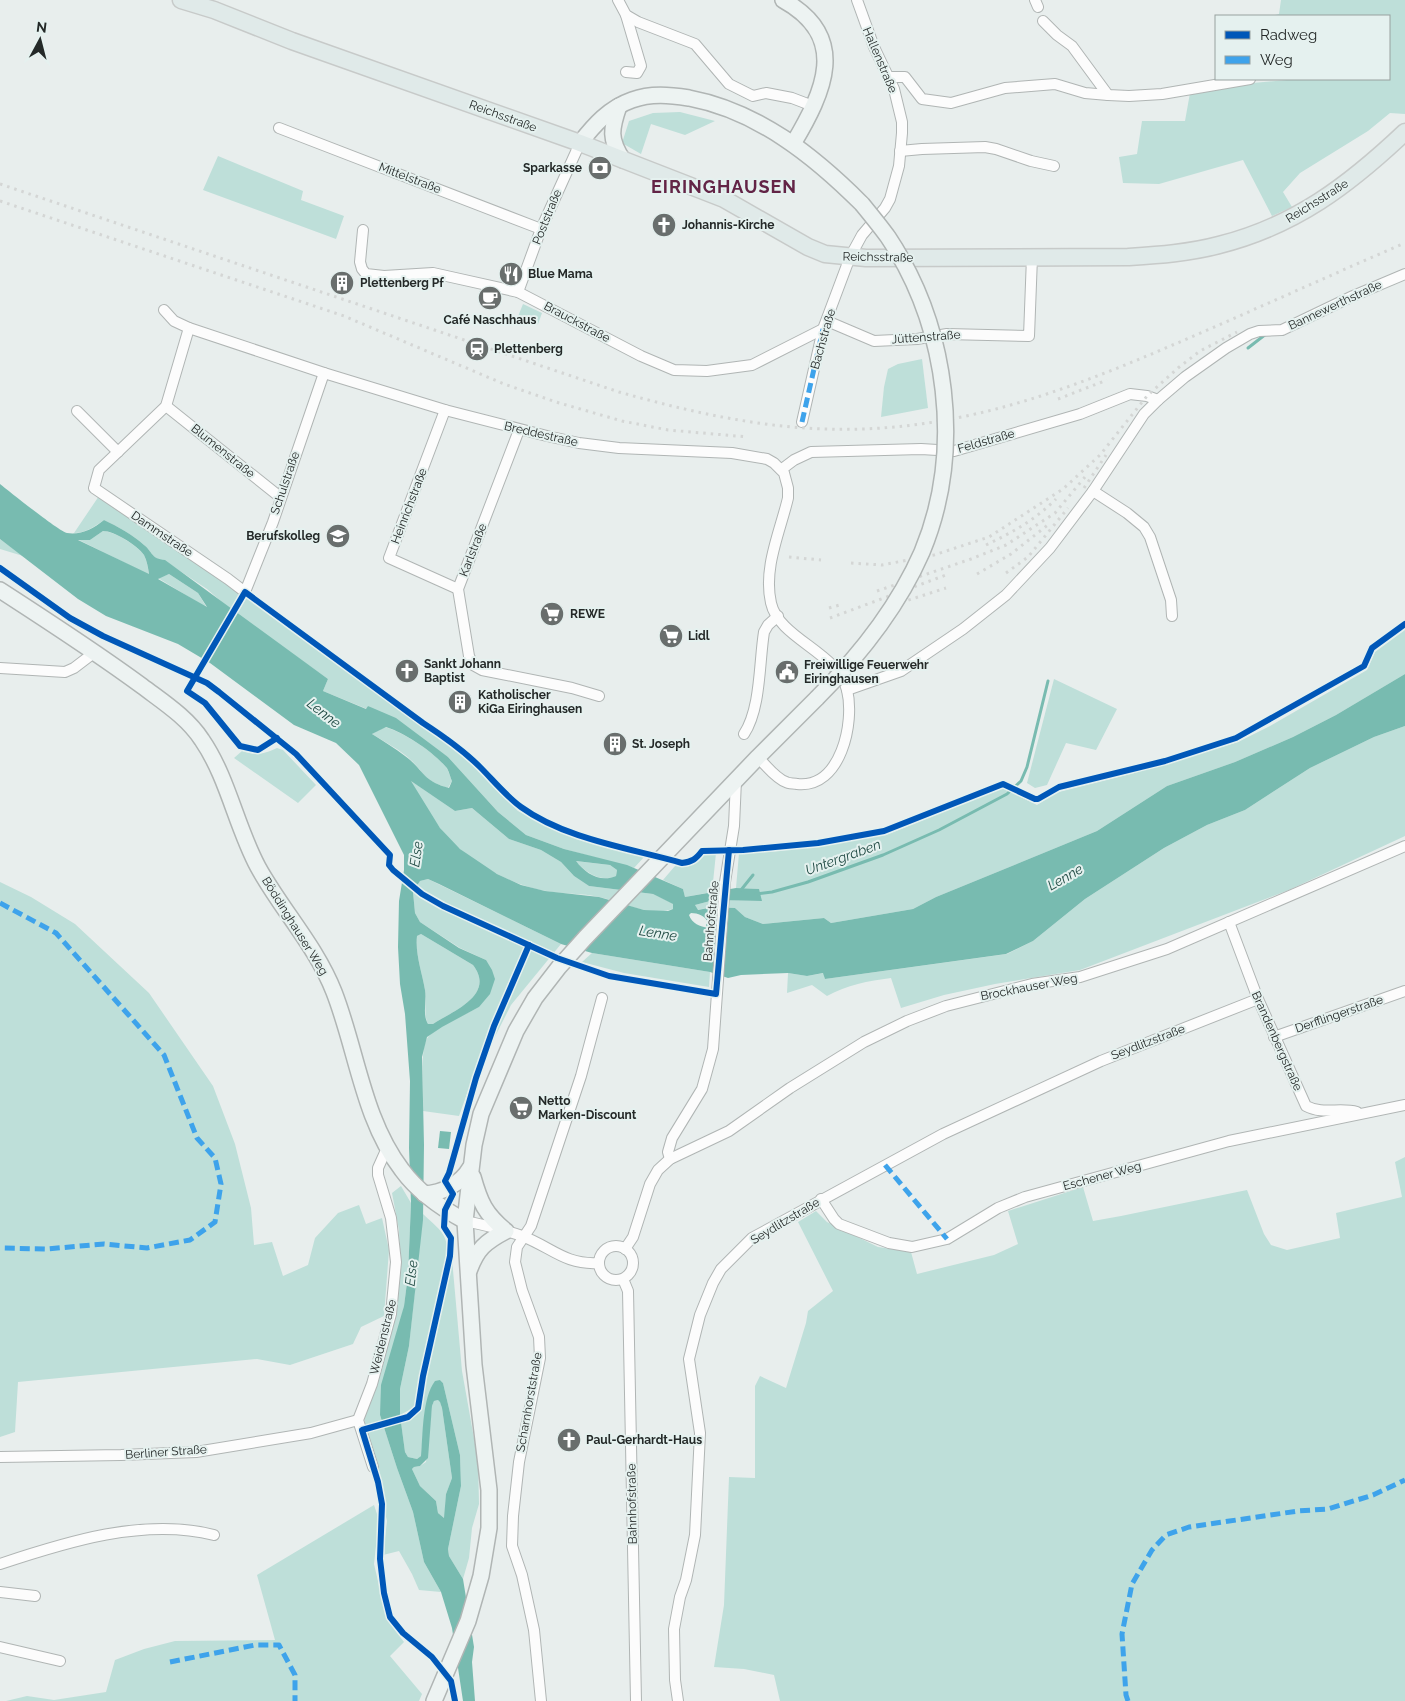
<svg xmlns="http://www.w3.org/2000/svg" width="1405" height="1701" font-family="Raleway,sans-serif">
<rect width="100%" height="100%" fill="#e8eeed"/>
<g fill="#bedfd9">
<polygon points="1281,0 1405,0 1405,114 1390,113 1368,131 1300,173 1283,192 1292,207 1272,216 1243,160 1159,184 1123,183 1119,157 1137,154 1142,121 1185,121 1190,93 1253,83 1298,79 1389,79 1389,16 1271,16 1279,14"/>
<polygon points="680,112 715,121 685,135 651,124 641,154 622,143 629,121 653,113"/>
<polygon points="218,156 303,191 301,200 344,216 336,239 203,190"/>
<polygon points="523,304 542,313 538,324 535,325 517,319"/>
<polygon points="922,359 928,408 881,417 884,387 888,369 898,364"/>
<path d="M99,496L235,585L239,596L231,610L207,589L165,561C151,559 153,552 144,545C133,535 117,526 104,520C94,527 85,533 74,533Z"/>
<path d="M103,531C114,531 138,546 144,555C147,561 148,568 149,575L77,539L90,540Z"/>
<polygon points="0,539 23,556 0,549"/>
<polygon points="169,574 198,593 207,608 158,578"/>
<polygon points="247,597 335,662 344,664 374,690 422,726 446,742 478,770 518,811 552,829 600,845 645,856 634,868 564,849 526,835 498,812 448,757 368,706 367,709 323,691 328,679 237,614"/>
<polygon points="1405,630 1405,674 1336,715 1293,737 1235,762 1167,786 1097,831 936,897 913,909 831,923 824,918 763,924 745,917 735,908 713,907 697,910 695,905 714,900 761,901 758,889 736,888 739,853 769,852 820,846 886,835 1002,788 1037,805 1055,793 1131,774 1238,742 1270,726 1367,670 1375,652"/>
<polygon points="1054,679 1117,709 1096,750 1066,743 1047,785 1035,788 1027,783"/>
<path d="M1405,726V836L1289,890L1080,970L995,984L944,995L901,1008L891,978C868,981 847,985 827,996L812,985L787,993L788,973L807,976L824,973L825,979L1007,954L1033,941L1085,899L1164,848L1207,825L1245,810L1310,768L1374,737Z"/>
<path d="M385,727C405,733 432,751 446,767C449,771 450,777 452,781L448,788C421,780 424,770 405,755C395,747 383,741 372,734Z"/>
<path d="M277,748L283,750L316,785L298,803L234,758L242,751C256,756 264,754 277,748Z"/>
<path d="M410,780L455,811L472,808L509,839L541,850L561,862L574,876L589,886L653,894L674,904L673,909C648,917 623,902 599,897C582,893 563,894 546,891C508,885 463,858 440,828C429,813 419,796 410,780Z"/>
<path d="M706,852L716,853L712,892L685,897L683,889L663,880L675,866C694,869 694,863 706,852Z"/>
<path d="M575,861L610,865L617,870L616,876C599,883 586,872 575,861Z"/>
<path d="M428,879L561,944L511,1005L469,1088L459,1116L423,1111C424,1095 419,1048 428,1037C436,1027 466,1014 479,1007L486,960L460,948L420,922L415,913L413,892L420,881Z"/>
<polygon points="0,882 31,897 75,924 149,993 213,1086 235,1144 251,1208 254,1245 272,1242 283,1276 308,1265 315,1238 338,1213 359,1205 366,1224 382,1218 389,1250 384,1316 361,1327 353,1344 290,1365 257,1359 18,1382 15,1432 0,1437"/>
<path d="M421,934L473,965C496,995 453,1011 433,1024H428C423,1014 427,1001 425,990C422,972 415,954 417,936Z"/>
<polygon points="592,953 710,972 709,987 624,973 582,962"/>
<polygon points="1405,1157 1405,1701 780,1701 774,1675 744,1669 714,1667 724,1605 729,1477 755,1478 755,1386 760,1376 786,1388 806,1323 808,1311 833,1291 798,1222 816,1211 827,1222 878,1247 911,1252 917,1274 994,1255 1018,1244 1008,1211 1083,1187 1093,1221 1121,1216 1247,1190 1264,1234 1271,1245 1287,1250 1340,1238 1336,1213 1402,1197 1395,1162"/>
<polygon points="401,1186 411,1203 408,1275 404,1306 380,1415 397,1468 413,1512 424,1562 441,1592 419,1590 412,1574 399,1551 383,1555 387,1521 364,1419 393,1318 400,1272 399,1230 392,1193"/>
<path d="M423,1214C437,1228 449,1233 447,1255L420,1376L415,1407L400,1415V1389L409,1346Z"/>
<polygon points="452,1259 462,1371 478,1461 479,1504 472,1528 469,1558 463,1579 449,1556 448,1549 461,1486 460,1455 443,1383 440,1380 425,1410 421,1456 417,1459 408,1457 405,1452 401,1423 409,1420 422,1407 426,1377"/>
<polygon points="438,1400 440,1401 442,1408 452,1478 446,1494 445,1519 438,1513 436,1501 420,1486 412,1469 414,1467 420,1466 426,1462 432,1406 434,1401"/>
<polygon points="374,1505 379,1520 374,1564 387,1620 404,1642 390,1656 422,1694 419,1701 6,1701 27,1696 54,1700 106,1692 115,1660 144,1649 175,1641 275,1640 257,1575"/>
</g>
<g fill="#78bbb0" fill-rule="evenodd">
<path d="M0,484C10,492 60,532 67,533C81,535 93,529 104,520C117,526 133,535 144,545C153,552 151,559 165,560L328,679L323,691L366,709L368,706L396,718L448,757L498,812L526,835L564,849L627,865L683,889L685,897L736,888L759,889L762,901L714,900L695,905L698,910L713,907L735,908L745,917L763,924L824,918L831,923L913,909L936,897L1097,831L1167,786L1235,762L1293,737L1336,715L1405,674V726L1374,737L1310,768L1245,810L1207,825L1164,848L1085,899L1033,941L1006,954L825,979L823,973L807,976L788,973L741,975L728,978L710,972L592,953L561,944L439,884L428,879L420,881L413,892L415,913L420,922L459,948L486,960L492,970L495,979L490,994L479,1007L442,1027L427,1037L422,1057L424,1145L423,1220L409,1346L400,1389V1415L405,1452L408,1457L417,1459L421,1456C423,1435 422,1398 435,1381L440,1380L443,1383L460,1455L461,1486L448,1549L449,1556L463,1579L474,1647L472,1662L475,1701H463L452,1628L441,1592L424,1562L413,1512L397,1468L380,1415L381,1385L404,1306L408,1275L411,1203L409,1148L410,1081L405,1014L400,984L398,947L399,901L404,870V855L359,765L336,743L294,725L210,663L178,644L106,616L78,599L0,539ZM103,531C114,531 137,545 144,555C147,561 148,567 149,574L78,540H90ZM169,574L198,593L207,607L158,579ZM386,727C405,733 432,751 446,767C449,770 450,777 452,781L449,788C422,781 424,770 405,756C395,748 383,741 372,734ZM411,781L455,811L472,808L509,839L541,850L561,862L574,876L589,886L653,894L673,904V909L668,911L644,910L599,897L545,891L521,885L497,874L460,849L440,828ZM576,861L610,865L617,870L616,876C600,883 585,873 576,861ZM691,913C698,913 705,916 708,922L706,925L708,928C700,926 692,924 689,915ZM421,934L473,965C496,995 453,1011 433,1024H428C422,1014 427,1001 425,990C422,972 415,954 417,936ZM438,1400L440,1402L442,1408L452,1478L446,1494L444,1518L438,1513L436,1501L420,1486L412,1469L414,1467L420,1466L428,1458L432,1406L434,1401Z"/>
<polygon points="440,1131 451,1132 449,1149 438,1148"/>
</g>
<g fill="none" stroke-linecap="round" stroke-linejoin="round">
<g stroke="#78bbb0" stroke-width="3">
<polyline points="1248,348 1266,334"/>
<polyline points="741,890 753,875"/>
<polyline points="756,894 772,892 808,882 883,855 939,830 1007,794 1021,781 1027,767 1048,681"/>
</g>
<g stroke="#b0b5b4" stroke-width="12">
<g id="street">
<polyline points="618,0 626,15 638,22 695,44 729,84 753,96 766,93 792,98 813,106"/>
<polyline points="1035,0 1038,7"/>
<polyline points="1043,21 1057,35 1072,46 1108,95"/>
<polyline points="626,72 637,73 641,66 626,15"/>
<polyline points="889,77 905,77 922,99 951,103 1005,88 1055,84 1085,93 1108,95 1129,96 1162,94 1250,79"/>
<polyline points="279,128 541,229"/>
<polyline points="900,151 922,149 985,147 996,149 1031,161 1054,166"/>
<polyline points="363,230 360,262 362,269 366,274 384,276 433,273 518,292 641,356 674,370 707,371 752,365 823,329"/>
<polyline points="518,292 541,229 580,143"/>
<path d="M164,310L174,321L189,328L324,373L445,410L547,436L579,443L619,448L732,453L767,459L774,463L784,473L788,488V498C780,532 763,568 771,603C779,639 838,652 847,690C855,722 841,789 797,784C794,783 789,784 786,782C777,779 764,764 758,757"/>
<polyline points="827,321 874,341 917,339 947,334 1029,336 1032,257"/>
<polyline points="189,328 166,406 99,470 94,488 228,579 245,592 273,522 324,373"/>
<polyline points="166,406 280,497"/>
<polyline points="445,410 389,558 458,589"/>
<polyline points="77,411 118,452"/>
<polyline points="802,422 823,329 850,257 862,235 885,208 890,199 899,166 902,133 902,122 894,89 874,47 857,0"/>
<polyline points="519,430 458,589 469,656 473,665 482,670 572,688 599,696"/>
<polyline points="782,469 794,460 811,452 921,449 954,451 1080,414 1130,394 1147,396 1158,400"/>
<polyline points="1093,491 1127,513 1144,527 1150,537 1171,600 1172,616"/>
<polyline points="0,668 65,672 74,668 95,652"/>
<polyline points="847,690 901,671 963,629 1006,595 1050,548 1093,491 1144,414 1158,400 1185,377 1226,348 1250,334 1259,331 1282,330 1353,296 1405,274"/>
<path d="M744,734C761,708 759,663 764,632L768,625L778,616"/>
<path d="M1229,922L1258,999L1306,1106C1323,1115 1340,1107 1357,1112"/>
<polyline points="1274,1037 1405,991"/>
<polyline points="670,1159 668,1152 672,1138 702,1089 713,1049 725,882 734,826 736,780"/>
<polyline points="821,1199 834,1219 839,1224 889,1243 912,1247 947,1239 998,1208 1025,1197 1229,1141 1405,1105"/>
<path d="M465,1221C484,1225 503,1229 522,1236C551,1247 565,1265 598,1263"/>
<circle cx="616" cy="1263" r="17"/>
<polyline points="625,1249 633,1237 650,1184 658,1170 670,1159 729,1131 790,1088 864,1042 907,1021 946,1006 1032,984 1080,977 1167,949 1405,846"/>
<polyline points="623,1279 628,1291 636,1701"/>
<polyline points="0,1457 121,1455 196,1452 311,1433 358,1420"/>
<polyline points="373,1467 358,1420 372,1384 391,1314 396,1262 391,1218 378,1175 378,1168 387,1148"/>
<path d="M0,1564C66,1542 145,1517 214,1535"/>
<polyline points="0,1592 35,1596"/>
<polyline points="0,1647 60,1661"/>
<polyline points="541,1701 534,1630 522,1575 512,1546 513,1516 519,1462 540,1358 539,1337 522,1290 515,1262 517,1247 531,1226 581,1076 602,998"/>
<polyline points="678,1701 675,1680 674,1629 680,1597 686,1580 695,1535 700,1433 689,1359 700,1315 713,1283 721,1269 752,1238 943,1134 1101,1061 1258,999"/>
</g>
</g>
<g stroke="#b0b5b4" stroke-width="18">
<g id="secondary">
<path d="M783,0C850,37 824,92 793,144"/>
<path d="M619,106C611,129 609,139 623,160"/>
<path d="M580,143C594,125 609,108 632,100C651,93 670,95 689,98C758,111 814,156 862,204"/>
<path d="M0,590C48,621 96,652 142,686C163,702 187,717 202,740C228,778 236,826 258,867C281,909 316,946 334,992C357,1051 363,1119 402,1170C418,1192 441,1208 465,1221"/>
<path d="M424,1194C442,1193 461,1184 470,1168"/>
<path d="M469,1271C477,1249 485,1242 506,1231C485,1214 480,1202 473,1177"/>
<polyline points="434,1701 468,1621 481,1576 489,1528 489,1490 474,1365 465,1221 474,1145 481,1114 516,1031 535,998 559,967 585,938 758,757 817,698"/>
</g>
</g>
<g stroke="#c7cac9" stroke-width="19">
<path id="primary" d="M181,0L214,10L292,41L580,143L724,199L808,247L825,254L866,258L1128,257C1158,255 1189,253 1219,245C1295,226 1349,185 1405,132"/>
</g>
<use href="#street" stroke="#fcfcfc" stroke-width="10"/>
<use href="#secondary" stroke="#edf3f2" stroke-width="15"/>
<use href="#primary" stroke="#e0eae9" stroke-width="16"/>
<g stroke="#d4d6d5" stroke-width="3" stroke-dasharray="2.5 5" stroke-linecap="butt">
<path d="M0,184L619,392C701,415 779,432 864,429C991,424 1097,378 1212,328C1276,300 1340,271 1405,243"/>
<polyline points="0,201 344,316 504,384 556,402 622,421 668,430 748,437"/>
<polyline points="1058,399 1107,380"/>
<polyline points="1084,488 1106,455"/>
<path d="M986,545C1013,532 1035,520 1056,499"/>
<polyline points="789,557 821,560"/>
<polyline points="851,563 882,565 934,555 989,537 1063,489 1100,455 1147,396 1178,368 1200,351 1237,332"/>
<polyline points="1006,573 1028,557 1068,508"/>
<polyline points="977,574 1011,554 1049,524"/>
<polyline points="877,591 971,559 1006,545 1055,513 1085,477"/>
<polyline points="887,607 946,588"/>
<polyline points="829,608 843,604"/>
<polyline points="830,618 946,575"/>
</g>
<g stroke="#b0b5b4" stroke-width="18" stroke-linecap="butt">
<path id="secondary-bridge" d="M817,698C859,656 898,607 922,552C964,451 948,327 888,237C880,226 871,215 862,204"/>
</g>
<use href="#secondary-bridge" stroke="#edf3f2" stroke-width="15"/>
<g stroke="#3ea3eb" stroke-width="5" stroke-dasharray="10 5" stroke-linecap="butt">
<polyline points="802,422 823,329"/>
<polyline points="0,903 56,933 164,1055 197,1138 215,1158 221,1184 215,1222 190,1240 147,1248 104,1244 46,1249 0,1248"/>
<polyline points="885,1165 947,1239"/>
<polyline points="170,1662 255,1645 279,1645 295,1675 295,1701"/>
<polyline points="1128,1701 1126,1695 1122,1634 1132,1584 1152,1550 1166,1535 1189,1527 1298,1511 1328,1509 1373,1495 1405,1480"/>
</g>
<g stroke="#e5f1ef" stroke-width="9">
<g id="cycleway">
<polyline points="0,568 70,618 103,636 207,683 219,692 296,754 390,855 389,865 393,870 422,894 443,906 557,958 609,976 716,994 729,850"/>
<path d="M277,738L258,750L240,746L205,703L187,691L245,592L423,723C443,736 463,750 480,767C493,780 506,796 521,807C565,839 629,848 682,863C692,862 696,859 702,851L743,850L818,843L884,831L1003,784L1035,799H1038L1059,787L1165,761L1236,738L1364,666L1372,648L1405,624"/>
<polyline points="455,1701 451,1681 432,1657 403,1633 390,1617 384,1593 380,1559 382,1504 378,1482 362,1430 408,1417 418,1408 423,1376 450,1256 451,1238 444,1227 445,1210 453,1194 445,1181 449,1173 476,1078 494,1026 529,945"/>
</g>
</g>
<use href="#cycleway" stroke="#0057b8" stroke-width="6"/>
</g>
<defs>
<g id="bank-disc" transform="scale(1.25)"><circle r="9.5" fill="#696e6d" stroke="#e5f1ef"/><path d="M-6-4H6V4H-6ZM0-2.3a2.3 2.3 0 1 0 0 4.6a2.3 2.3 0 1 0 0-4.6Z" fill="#fff"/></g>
<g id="church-disc" transform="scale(1.25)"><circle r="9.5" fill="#696e6d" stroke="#e5f1ef"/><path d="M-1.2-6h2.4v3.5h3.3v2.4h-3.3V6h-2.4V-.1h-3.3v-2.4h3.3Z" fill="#fff"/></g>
<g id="restaurant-disc" transform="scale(1.25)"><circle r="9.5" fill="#696e6d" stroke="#e5f1ef"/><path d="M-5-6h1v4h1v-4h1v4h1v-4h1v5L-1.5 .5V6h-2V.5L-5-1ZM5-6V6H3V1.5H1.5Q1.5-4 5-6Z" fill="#fff"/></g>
<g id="building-disc" transform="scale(1.25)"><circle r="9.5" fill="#696e6d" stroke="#e5f1ef"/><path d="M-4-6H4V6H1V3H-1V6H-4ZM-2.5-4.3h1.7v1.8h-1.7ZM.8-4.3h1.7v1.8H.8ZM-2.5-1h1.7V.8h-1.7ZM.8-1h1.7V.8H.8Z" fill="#fff"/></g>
<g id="cafe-disc" transform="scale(1.25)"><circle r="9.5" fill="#696e6d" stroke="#e5f1ef"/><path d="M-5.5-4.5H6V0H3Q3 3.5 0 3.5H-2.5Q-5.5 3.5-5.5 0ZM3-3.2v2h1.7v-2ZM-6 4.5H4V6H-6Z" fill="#fff"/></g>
<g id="station-disc" transform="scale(1.25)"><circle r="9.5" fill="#696e6d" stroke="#e5f1ef"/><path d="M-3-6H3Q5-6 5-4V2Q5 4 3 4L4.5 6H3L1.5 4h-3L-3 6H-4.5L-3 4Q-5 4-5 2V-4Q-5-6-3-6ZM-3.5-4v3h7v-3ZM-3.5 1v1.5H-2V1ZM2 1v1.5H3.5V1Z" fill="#fff"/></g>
<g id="school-disc" transform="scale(1.25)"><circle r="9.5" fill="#696e6d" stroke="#e5f1ef"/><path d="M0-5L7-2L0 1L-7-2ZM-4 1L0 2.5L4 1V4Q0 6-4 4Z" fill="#fff"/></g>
<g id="supermarket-disc" transform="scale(1.25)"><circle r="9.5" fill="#696e6d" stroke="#e5f1ef"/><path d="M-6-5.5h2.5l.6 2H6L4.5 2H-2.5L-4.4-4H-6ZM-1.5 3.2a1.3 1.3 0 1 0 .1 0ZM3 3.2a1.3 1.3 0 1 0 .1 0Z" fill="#fff"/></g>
<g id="civic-disc" transform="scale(1.25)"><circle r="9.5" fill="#696e6d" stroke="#e5f1ef"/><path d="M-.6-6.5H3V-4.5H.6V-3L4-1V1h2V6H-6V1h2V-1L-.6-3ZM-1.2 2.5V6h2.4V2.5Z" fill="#fff"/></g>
</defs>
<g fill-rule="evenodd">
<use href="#bank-disc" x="600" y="168"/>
<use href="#church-disc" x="664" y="225"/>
<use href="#restaurant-disc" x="511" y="274"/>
<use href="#building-disc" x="342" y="283"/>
<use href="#cafe-disc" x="490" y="298"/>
<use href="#station-disc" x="477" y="349"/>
<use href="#school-disc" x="338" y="536"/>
<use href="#supermarket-disc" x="552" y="614"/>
<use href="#supermarket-disc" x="671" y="636"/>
<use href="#church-disc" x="407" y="671"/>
<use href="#civic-disc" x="787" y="672"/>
<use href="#building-disc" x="460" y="702"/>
<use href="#building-disc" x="615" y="744"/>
<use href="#supermarket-disc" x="521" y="1108"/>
<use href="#church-disc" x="569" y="1440"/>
</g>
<g text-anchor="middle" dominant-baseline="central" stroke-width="4" stroke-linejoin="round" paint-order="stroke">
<g font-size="12" fill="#242928" stroke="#e5f1ef">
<text transform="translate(880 60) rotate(67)">Hallenstraße</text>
<text transform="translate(503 116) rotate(20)">Reichsstraße</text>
<text transform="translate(410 178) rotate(21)">Mittelstraße</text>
<text transform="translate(1317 201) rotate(-32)">Reichsstraße</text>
<text transform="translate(547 217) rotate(-68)">Poststraße</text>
<text transform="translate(878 257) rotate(1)">Reichsstraße</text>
<text transform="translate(1335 305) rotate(-25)">Bannewerthstraße</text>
<text transform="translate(577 322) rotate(28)">Brauckstraße</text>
<text transform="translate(926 337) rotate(-4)">Jüttenstraße</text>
<text transform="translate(823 339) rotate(-74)">Bachstraße</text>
<text transform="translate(541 434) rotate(13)">Breddestraße</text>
<text transform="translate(986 441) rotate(-16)">Feldstraße</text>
<text transform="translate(223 451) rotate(39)">Blumenstraße</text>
<text transform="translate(285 483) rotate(-71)">Schulstraße</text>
<text transform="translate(409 506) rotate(-69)">Heinrichstraße</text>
<text transform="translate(162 534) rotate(34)">Dammstraße</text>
<text transform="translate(473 550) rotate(-69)">Karlstraße</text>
<text transform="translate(711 921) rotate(-85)">Bahnhofstraße</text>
<text transform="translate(295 926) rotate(58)">Böddinghauser Weg</text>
<text transform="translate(1029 987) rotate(-11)">Brockhauser Weg</text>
<text transform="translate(1339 1014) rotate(-19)">Derfflingerstraße</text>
<text transform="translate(1277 1041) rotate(66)">Brandenbergstraße</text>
<text transform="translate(1148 1042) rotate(-21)">Seydlitzstraße</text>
<text transform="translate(1102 1176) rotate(-15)">Eschener Weg</text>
<text transform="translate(785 1221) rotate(-31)">Seydlitzstraße</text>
<text transform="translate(383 1337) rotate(-76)">Weidenstraße</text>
<text transform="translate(529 1402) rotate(-80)">Scharnhorststraße</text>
<text transform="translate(166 1452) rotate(-4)">Berliner Straße</text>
<text transform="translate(632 1504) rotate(-91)">Bahnhofstraße</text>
</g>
<g font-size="12" font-weight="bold" fill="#242928" stroke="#e5f1ef" text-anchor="start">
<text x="582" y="168" text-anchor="end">Sparkasse</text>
<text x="682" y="225">Johannis-Kirche</text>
<text x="528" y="274">Blue Mama</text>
<text x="360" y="283">Plettenberg Pf</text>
<text x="490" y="320" text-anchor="middle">Café Naschhaus</text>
<text x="494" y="349">Plettenberg</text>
<text x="320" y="536" text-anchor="end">Berufskolleg</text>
<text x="570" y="614">REWE</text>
<text x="688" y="636">Lidl</text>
<text x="424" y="664">Sankt Johann<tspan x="424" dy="14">Baptist</tspan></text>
<text x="804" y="665">Freiwillige Feuerwehr<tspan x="804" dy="14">Eiringhausen</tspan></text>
<text x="478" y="695">Katholischer<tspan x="478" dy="14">KiGa Eiringhausen</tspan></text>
<text x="632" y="744">St. Joseph</text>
<text x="538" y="1101">Netto<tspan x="538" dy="14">Marken-Discount</tspan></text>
<text x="586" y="1440">Paul-Gerhardt-Haus</text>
</g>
<g font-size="14" font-style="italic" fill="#214b44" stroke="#e5f1ef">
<text transform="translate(324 713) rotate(38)">Lenne</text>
<text transform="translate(416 854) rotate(-81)">Else</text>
<text transform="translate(843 857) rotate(-20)">Untergraben</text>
<text transform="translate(1065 877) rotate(-30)">Lenne</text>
<text transform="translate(658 933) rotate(9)">Lenne</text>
<text transform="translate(411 1273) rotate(-83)">Else</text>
</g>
<g font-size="18" font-weight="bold" letter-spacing="1" fill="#632446" stroke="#e5f1ef">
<text x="724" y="186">EIRINGHAUSEN</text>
</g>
</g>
<rect x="1215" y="15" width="175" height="65" fill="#e5f1ef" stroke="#98a19f"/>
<rect x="1225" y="31" width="25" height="8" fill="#0057b8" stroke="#98a19f"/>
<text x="1260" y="40" font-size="15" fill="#242928">Radweg</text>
<rect x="1225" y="56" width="25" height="8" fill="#3ea3eb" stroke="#98a19f"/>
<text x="1260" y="65" font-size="15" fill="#242928">Weg</text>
<g transform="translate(40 40) rotate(7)" stroke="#e5f1ef" stroke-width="4" paint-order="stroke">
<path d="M0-4L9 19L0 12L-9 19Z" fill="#242928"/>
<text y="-8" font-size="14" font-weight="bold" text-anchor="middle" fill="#242928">N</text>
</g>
</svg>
